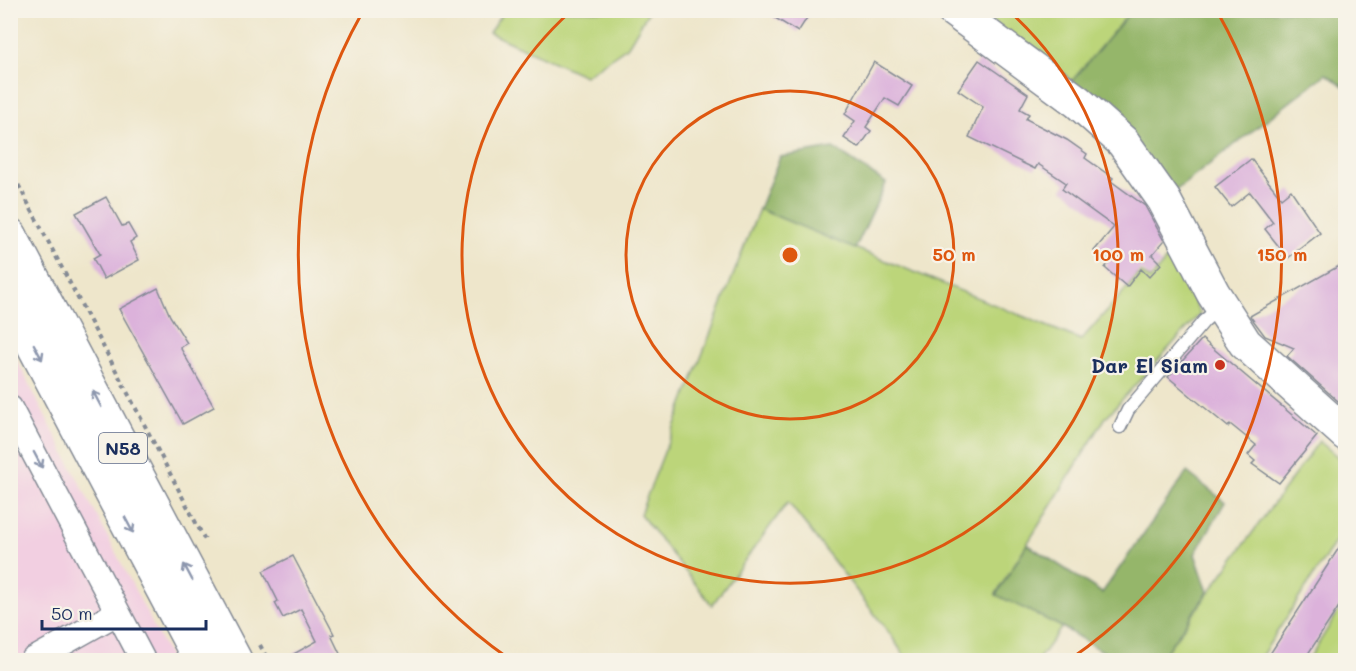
<svg xmlns="http://www.w3.org/2000/svg" width="1356" height="671" font-family="Mali,sans-serif">
<rect width="100%" height="100%" fill="#f7f3e8"/>
<filter id="ink" filterUnits="userSpaceOnUse"><feTurbulence type="fractalNoise" baseFrequency=".0167" numOctaves="2"/><feDisplacementMap in="SourceGraphic" scale="12" xChannelSelector="R" yChannelSelector="G"/><feConvolveMatrix kernelMatrix="1 2 1 2 8 2 1 2 1" color-interpolation-filters="sRGB"/></filter>
<filter id="wash" filterUnits="userSpaceOnUse"><feTurbulence type="fractalNoise" baseFrequency=".008" numOctaves="4" result="noise"/><feDisplacementMap in="SourceGraphic" scale="24" xChannelSelector="R" yChannelSelector="G"/><feGaussianBlur stdDeviation="1.35" result="paint"/><feColorMatrix in="noise" values="0 0 0 0 0 0 0 0 0 0 0 0 0 0 0 0 0 1.4 0 .05"/><feComposite in="paint" operator="in"/></filter>
<g filter="url(#wash)">
<rect width="100%" height="100%" fill="#eee6cb"/>
<polygon fill="#f2cfe1" points="11,349 171,660 11,660"/>
<g fill="#bcd57a" stroke="#6c826c" stroke-width="1.5">
<polygon points="504,11 504,10 649,11 628,46 585,76 489,33"/>
<polygon points="979,11 1131,11 1072,81"/>
<polygon points="759,209 1081,340 1141,272 1150,280 1173,251 1200,314 1106,417 996,594 1062,627 1038,660 907,660 890,634 788,502 712,605 640,514"/>
<polygon points="1319,441 1345,463 1345,527 1259,660 1160,660"/>
<polygon points="1345,601 1345,660 1308,660"/>
</g>
<g fill="#95b66a" stroke="#587264" stroke-width="1.5">
<polygon points="1131,11 1345,11 1345,87 1326,74 1175,191 1072,81"/>
<polygon points="833,148 886,183 855,249 759,209 780,157"/>
<polygon points="1187,472 1225,502 1195,554 1208,592 1160,660 1117,660 1062,627 996,595 1027,544 1102,593"/>
</g>
<g id="blocks">
<g fill="#dcb2db">
<polygon points="762,10 812,10 798,32"/>
<polygon points="979,60 1028,94 1020,109 1029,114 1026,119 1067,140 1087,154 1085,158 1113,178 1111,181 1145,206 1164,241 1152,255 1161,264 1149,277 1141,269 1127,287 1105,268 1108,264 1094,251 1114,227 1062,189 1066,183 1038,164 1035,169 969,137 983,107 958,90"/>
<polygon points="874,62 912,86 899,106 885,98 866,127 871,131 859,148 844,138 855,121 845,114"/>
<polygon points="1251,159 1281,198 1291,190 1320,233 1288,258 1265,229 1273,222 1250,192 1231,207 1215,187"/>
<polygon points="106,197 122,226 128,224 136,238 130,242 139,260 104,279 93,258 100,254 76,213"/>
<polygon points="1346,262 1346,408 1287,356 1294,348 1265,336 1250,316"/>
<polygon points="158,288 170,316 187,343 180,347 214,407 183,424 119,309"/>
<polygon points="1202,339 1317,436 1279,483 1252,464 1255,461 1248,455 1256,445 1230,424 1228,427 1168,377"/>
<polygon points="1346,537 1344,599 1304,660 1266,660"/>
<polygon points="293,556 334,634 331,635 343,660 283,660 317,641 301,609 283,618 275,603 278,601 263,571"/>
</g>
</g>
</g>
<g filter="url(#ink)">
<use href="#blocks" fill-opacity="0" stroke="#848a94" stroke-width="1.5"/>
<g fill="none" stroke-linecap="round" stroke-linejoin="round">
<g stroke="#848a94" stroke-width="15">
<polyline id="lane" points="1120,427 1128,410 1204,321 1220,307"/>
</g>
<g stroke="#848a94" stroke-width="27">
<g id="street">
<polyline points="10,408 143,660"/>
<polyline points="33,660 117,613"/>
</g>
</g>
<g stroke="#848a94" stroke-width="36">
<polyline id="secondary" points="953,10 1078,102 1123,142 1164,200 1213,293 1245,343 1346,434"/>
</g>
<g stroke="#848a94" stroke-width="36">
<g id="highway">
<polyline points="10,235 235,660"/>
<polyline points="10,301 200,660"/>
</g>
</g>
<g stroke="#848a94" stroke-width="4" stroke-dasharray="4.5 4.5" stroke-linecap="butt">
<polyline points="10,169 205,540"/>
<polyline points="260,645 268,660"/>
</g>
<use href="#lane" stroke="#fff" stroke-width="12"/>
<use href="#street" stroke="#fff" stroke-width="24"/>
<use href="#secondary" stroke="#fff" stroke-width="33"/>
<use href="#highway" stroke="#fff" stroke-width="33"/>
</g>
<defs><path id="oneway-shaft" d="M-6 0H5M1.5-3L5.5 0L1.5 3" fill="none" stroke-width="1.6" stroke-linecap="round" stroke-linejoin="round" transform="scale(1.5)"/></defs>
<g stroke="#8d97ae">
<use href="#oneway-shaft" transform="translate(38 352) rotate(62)"/>
<use href="#oneway-shaft" transform="translate(97 399) rotate(-118)"/>
<use href="#oneway-shaft" transform="translate(38 460) rotate(62)"/>
<use href="#oneway-shaft" transform="translate(129 525) rotate(62)"/>
<use href="#oneway-shaft" transform="translate(188 572) rotate(-118)"/>
</g>
</g>
<g fill="none" stroke="#de5710" stroke-width="3">
<circle cx="790" cy="255" r="164"/>
<path d="M1009 11A328 328 0 1 1 571 11"/>
<path d="M511 660A492 492 0 0 1 362 13M1218 13A492 492 0 0 1 1069 660"/>
</g>
<circle fill="#c8321e" stroke="#f7f3e8" stroke-width="2" cx="1220" cy="365" r="6"/>
<g text-anchor="middle" dominant-baseline="central" stroke-width="4.5" stroke-linejoin="round" paint-order="stroke">
<rect fill="#f7f3e8" stroke="#5d6a87" stroke-width="1.5" x="99" y="433" width="48" height="30" rx="4.5"/>
<g font-size="18" font-weight="bold" fill="#1b2f5e">
<text x="123" y="448">N58</text>
</g>
<g font-size="20" font-weight="bold" fill="#1b2f5e" stroke="#f7f3e8" text-anchor="end">
<text x="1208" y="365">Dar El Siam</text>
</g>
</g>
<circle cx="790" cy="255" r="9" fill="#de5710" stroke="#f7f3e8" stroke-width="3"/>
<g font-size="18" text-anchor="middle" font-weight="bold" fill="#de5710" stroke="#f7f3e8" stroke-width="4.5" stroke-linejoin="round" paint-order="stroke">
<text x="954" y="261">50 m</text>
<text x="1118" y="261">100 m</text>
<text x="1282" y="261">150 m</text>
</g>
<rect width="1356" height="671" fill="none" stroke="#f7f3e8" stroke-width="36"/>
<path d="M42 620v9h164v-9" fill="none" stroke="#1b2f5e" stroke-width="3"/>
<text x="51" y="620" font-size="18" fill="#1b2f5e" stroke="#f7f3e8" stroke-width="4.5" paint-order="stroke">50 m</text>
</svg>
